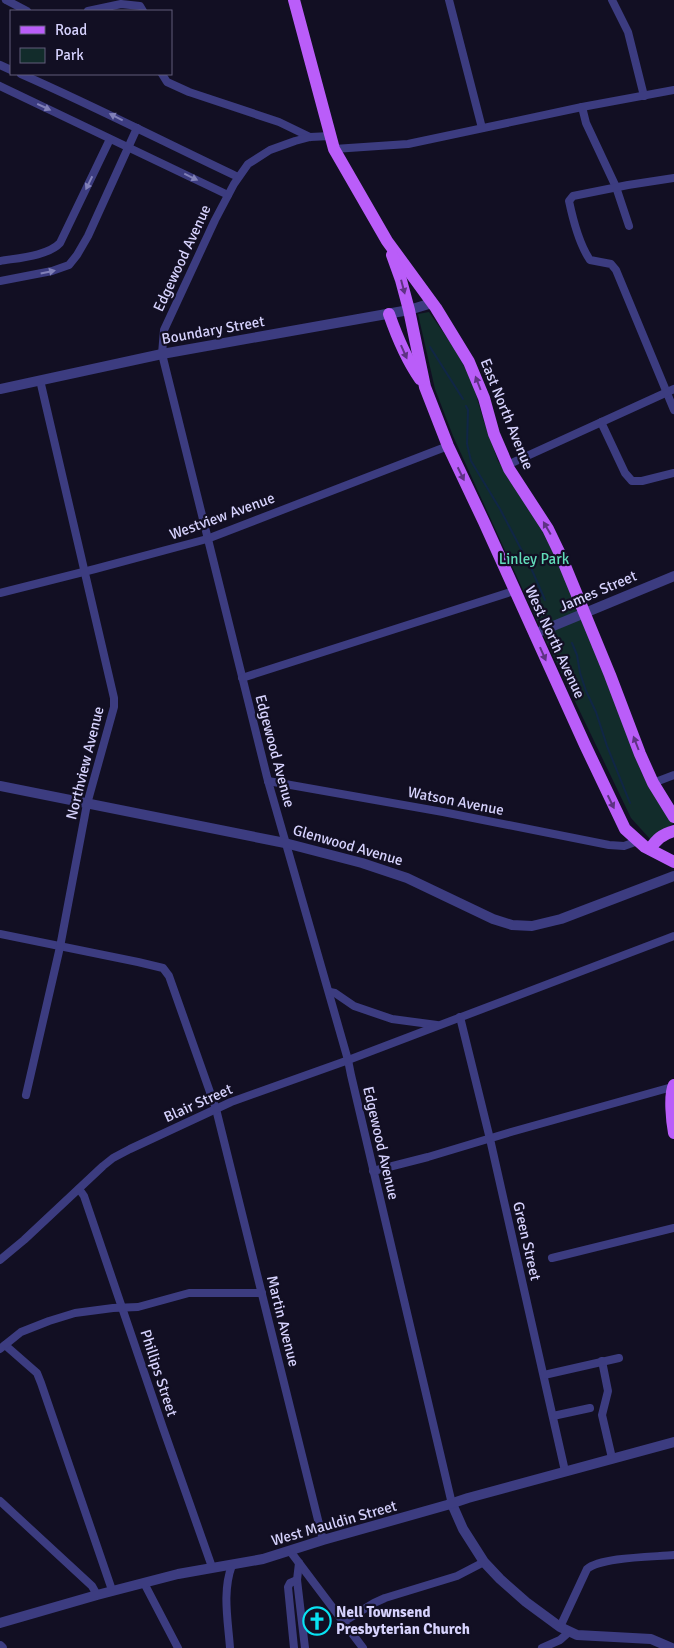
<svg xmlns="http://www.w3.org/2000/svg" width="674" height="1648" font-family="Signika,sans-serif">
<rect width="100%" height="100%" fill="#120f23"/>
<polygon fill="#122c2b" points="429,312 455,349 472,381 484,422 498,461 546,532 586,626 642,774 674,823 650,839 631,818 547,643 453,436 435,389 418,314"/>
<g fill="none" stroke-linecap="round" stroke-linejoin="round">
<g stroke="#102646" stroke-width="2">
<polyline points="430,347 463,399"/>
<polyline points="466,406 468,410 467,444 471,461 500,509 531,568 545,600"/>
<polyline points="572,643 577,655 580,673 586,691 596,712 607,746 630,803"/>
</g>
<g stroke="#3c3c80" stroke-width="8">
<polyline points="6,0 27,11"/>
<polyline points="449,0 482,128"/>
<polyline points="612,0 628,32 644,96"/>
<polyline points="88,11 121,4 140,6 143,11"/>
<polyline points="0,65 11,70"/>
<path d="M21,74C94,106 166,143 238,177"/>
<polyline points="162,74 167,82 189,92 279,122 310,137"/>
<polyline points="0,86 228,195"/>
<polyline points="582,107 586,123 616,187 629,226"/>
<polyline points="331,136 310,137 295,141 270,150 248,164 234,184 215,220 164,330 162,354 268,781 348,1060 351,1075 452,1504"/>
<polyline points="334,149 408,144 582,107 674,90"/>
<path d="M674,178L628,185L573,196L569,201C573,220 579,244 590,260L611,264L616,270L674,410"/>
<path d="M0,261C17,258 48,256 60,243L110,139"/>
<polyline points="0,281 52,271 69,265 77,255 88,236 137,128"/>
<polyline points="601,422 625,473 632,481 642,481 674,473"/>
<polyline points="507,465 674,389"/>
<polyline points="0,593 95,569 207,539 448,446"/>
<polyline points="242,678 514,591"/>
<polyline points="268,781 443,812 609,845 624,846 638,841"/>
<polyline points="653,783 674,775"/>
<polyline points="0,934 138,962 163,968 169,976 216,1109 323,1540"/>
<polyline points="330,992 335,993 354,1006 392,1019 437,1025"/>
<polyline points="460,1017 490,1139 565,1471"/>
<polyline points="26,1095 60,947 87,804 114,707 114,698 40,380"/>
<polyline points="373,1171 428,1157 511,1132 672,1087"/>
<polyline points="79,1189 84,1196 163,1428 212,1567"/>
<polyline points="552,1258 674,1228"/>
<polyline points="0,1260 24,1240 103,1166 113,1158 130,1149 231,1102 343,1062 674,936"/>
<polyline points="5,1345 37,1373 41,1383 112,1590"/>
<polyline points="0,1349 21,1332 49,1321 75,1313 113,1308 138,1307 189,1293 262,1293"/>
<polyline points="602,1361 608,1391 602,1415 612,1458"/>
<polyline points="544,1375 619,1358"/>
<polyline points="553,1416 590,1408"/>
<polyline points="0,1501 92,1586 97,1595"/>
<polyline points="290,1551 363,1648"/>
<polyline points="299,1563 297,1580 305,1648"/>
<polyline points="144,1583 178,1648"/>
<polyline points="343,1622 374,1603 385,1598 457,1576 484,1562"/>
<path d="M560,1627L587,1569C601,1557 653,1557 674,1555"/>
<path d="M230,1648C228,1620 222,1592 232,1565"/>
<polyline points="294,1648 288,1587 290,1583 297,1580"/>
<polyline points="542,1648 560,1640 569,1632"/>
</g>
<g stroke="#3c3c80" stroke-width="10">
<polyline points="0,389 162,354 409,310 432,303"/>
<polyline points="534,634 674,576"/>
<polyline points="0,786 285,843 362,863 407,878 493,919 512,925 532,926 561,919 674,876"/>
<polyline points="452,1504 463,1529 484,1562 500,1579 526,1602 560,1627 577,1635 651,1639 672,1648"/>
<polyline points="0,1623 97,1595 178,1574 263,1559 323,1540 447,1505 468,1498 674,1442"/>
<polyline points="0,1646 2,1648"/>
</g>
<g stroke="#ba5df9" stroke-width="12">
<polyline points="294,0 334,149 387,241 436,308 469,362 484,398 494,434 509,469 548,529 561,556 610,675 640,754 653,783 674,817"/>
<polyline points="392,255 401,280 409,310 425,387 448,446 484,522 585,745 625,829 645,847 674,862"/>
<path d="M389,314C397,337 406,359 420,379"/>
<path d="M650,849C656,840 662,834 674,831"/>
<path d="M674,1085C669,1095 672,1122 674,1133"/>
</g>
</g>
<defs><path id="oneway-solid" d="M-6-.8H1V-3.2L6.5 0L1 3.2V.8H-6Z" transform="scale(1.25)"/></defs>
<g fill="#8180b8">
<use href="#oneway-solid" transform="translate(44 107) rotate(25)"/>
<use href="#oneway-solid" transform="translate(116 117) rotate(-153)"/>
<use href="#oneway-solid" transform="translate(191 177) rotate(26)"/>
<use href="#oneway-solid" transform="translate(89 183) rotate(116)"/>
<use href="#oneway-solid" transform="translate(48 272) rotate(-12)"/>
</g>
<g fill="#5e3283">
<use href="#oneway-solid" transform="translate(403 287) rotate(75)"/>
<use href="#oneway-solid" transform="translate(404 352) rotate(66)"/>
<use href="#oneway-solid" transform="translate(478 383) rotate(-111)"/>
<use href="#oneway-solid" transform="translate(461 474) rotate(64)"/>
<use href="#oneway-solid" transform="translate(547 528) rotate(-120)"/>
<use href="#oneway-solid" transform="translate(543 654) rotate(66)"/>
<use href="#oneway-solid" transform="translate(636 743) rotate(-111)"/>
<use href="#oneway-solid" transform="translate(611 802) rotate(64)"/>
</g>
<defs>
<g id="church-ring" transform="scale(1.4375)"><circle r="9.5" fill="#120f23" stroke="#09e2f2" stroke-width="1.5"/><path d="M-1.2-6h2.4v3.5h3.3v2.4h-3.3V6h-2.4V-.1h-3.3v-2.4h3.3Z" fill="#09e2f2"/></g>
</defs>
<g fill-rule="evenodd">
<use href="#church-ring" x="317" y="1621"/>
</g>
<g text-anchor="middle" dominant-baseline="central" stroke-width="4.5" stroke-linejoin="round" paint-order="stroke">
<g font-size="15" fill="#d6d2fd" stroke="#120f23">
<text transform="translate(182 258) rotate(-65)">Edgewood Avenue</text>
<text transform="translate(213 330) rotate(-10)">Boundary Street</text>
<text transform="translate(507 414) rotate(68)">East North Avenue</text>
<text transform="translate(222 516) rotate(-20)">Westview Avenue</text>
<text transform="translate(598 591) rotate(-23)">James Street</text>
<text transform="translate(555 642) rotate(65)">West North Avenue</text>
<text transform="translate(275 751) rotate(75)">Edgewood Avenue</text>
<text transform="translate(85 763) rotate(-76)">Northview Avenue</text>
<text transform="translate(456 801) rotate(11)">Watson Avenue</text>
<text transform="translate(348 845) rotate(16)">Glenwood Avenue</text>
<text transform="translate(198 1103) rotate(-24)">Blair Street</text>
<text transform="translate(381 1143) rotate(77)">Edgewood Avenue</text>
<text transform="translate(527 1241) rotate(77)">Green Street</text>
<text transform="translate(283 1321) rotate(76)">Martin Avenue</text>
<text transform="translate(159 1373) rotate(72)">Phillips Street</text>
<text transform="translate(334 1523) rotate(-16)">West Mauldin Street</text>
</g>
<g font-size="15" fill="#61dbb9" stroke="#120f23">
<text x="534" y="559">Linley Park</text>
</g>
<g font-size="15" font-weight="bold" fill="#d6d2fd" stroke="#120f23" text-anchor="start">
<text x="336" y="1612">Nell Townsend<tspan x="336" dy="17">Presbyterian Church</tspan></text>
</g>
</g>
<rect x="10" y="10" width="162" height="65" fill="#120f23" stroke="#605d7a"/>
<rect x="20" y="26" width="25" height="8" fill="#ba5df9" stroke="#605d7a"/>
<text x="55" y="35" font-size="15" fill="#d6d2fd">Road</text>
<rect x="20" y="48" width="25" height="15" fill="#122c2b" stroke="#605d7a"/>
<text x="55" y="60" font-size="15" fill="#d6d2fd">Park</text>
</svg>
